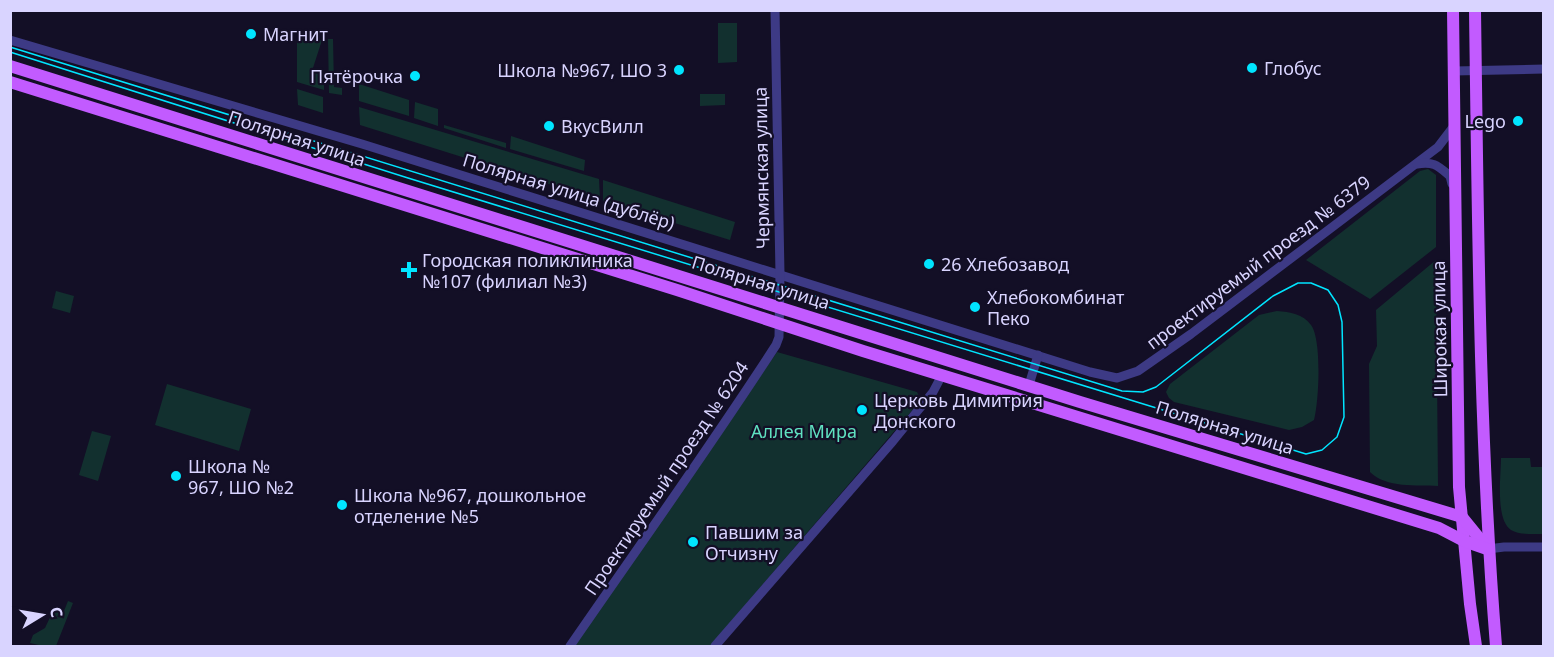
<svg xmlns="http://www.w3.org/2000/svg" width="1554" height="657" font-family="'Noto Sans',sans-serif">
<rect width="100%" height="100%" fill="#130f26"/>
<g fill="#12302f">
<polygon points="718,23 737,23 737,62 718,63"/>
<polygon points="328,39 333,39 334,87 342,88 342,95 329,93"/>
<polygon points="297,40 322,40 312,71 324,76 324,90 297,82"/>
<polygon points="359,84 409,100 409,116 359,101"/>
<polygon points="297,89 323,97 323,113 298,105"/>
<polygon points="700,94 725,94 725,105 700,106"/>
<polygon points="415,102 438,109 438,126 414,118"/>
<polygon points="359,107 599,179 600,200 360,125"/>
<polygon points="444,125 506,143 506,148 444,128"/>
<polygon points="511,136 585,160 584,171 510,149"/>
<polygon points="1428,169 1436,175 1436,247 1370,299 1306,260 1420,171"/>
<polygon points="603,180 735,222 730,240 603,201"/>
<path d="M1436,260L1438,486C1417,485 1386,488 1370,472L1369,364L1377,346L1376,310Z"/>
<polygon points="56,291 74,296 70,313 52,308"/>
<path d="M1277,311C1290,312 1303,314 1311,325C1322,340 1319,401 1314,420L1302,427L1289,430L1174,402L1169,398L1166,392L1170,384L1259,315Z"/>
<polygon points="777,352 917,392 921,400 710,646 574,646"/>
<polygon points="167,384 251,409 239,451 155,425"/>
<polygon points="92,431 111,436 98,481 79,475"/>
<path d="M1501,458H1530L1531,467H1543V534C1534,534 1519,535 1511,530C1495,519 1501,476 1501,458Z"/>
<polygon points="68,601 73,603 56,646 43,646 30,643 33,635 45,628 53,611 59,609 64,611"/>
</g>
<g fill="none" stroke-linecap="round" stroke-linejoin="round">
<g stroke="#3d3a85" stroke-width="9">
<polyline points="10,40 362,144 1090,372 1117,378 1138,371 1191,334 1438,147 1454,126"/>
<polyline points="1454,71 1544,69"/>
<path d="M1417,164C1434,161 1438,166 1450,176L1452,184"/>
<polyline points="1029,385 1038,355"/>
<polyline points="1488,549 1504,547 1544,547"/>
<path d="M570,646C639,546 710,447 776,345L779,337L780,274L775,10"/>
<polyline points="715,646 893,441 933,392 942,375"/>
</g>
<g stroke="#c25bff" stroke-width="12">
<polyline points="1453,10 1459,487 1470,604 1476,646"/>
<path d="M1475,10C1478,222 1479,435 1496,646"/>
<polyline points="10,66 1080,402 1462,517 1488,549"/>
<polyline points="10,82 677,290 863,351 1439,528 1464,541 1487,549"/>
</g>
<polyline stroke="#00e5ff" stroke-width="1.5" points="10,47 1122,391 1143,392 1156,387 1273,296 1298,283 1311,283 1328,290 1338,305 1342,322 1344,417 1337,437 1322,450 1306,454 408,178 10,52"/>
</g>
<g fill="#00e5ff" stroke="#130f26" stroke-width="2">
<circle cx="251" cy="34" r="6"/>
<circle cx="1252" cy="68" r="6"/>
<circle cx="679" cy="70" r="6"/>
<circle cx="415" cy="76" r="6"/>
<circle cx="1518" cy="121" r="6"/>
<circle cx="549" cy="126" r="6"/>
<circle cx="929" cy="264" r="6"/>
<path d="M406 261h6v6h6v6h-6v6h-6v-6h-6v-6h6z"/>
<circle cx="975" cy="307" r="6"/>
<circle cx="862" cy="410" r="6"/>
<circle cx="176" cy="476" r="6"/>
<circle cx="342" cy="505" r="6"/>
<circle cx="693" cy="542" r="6"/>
</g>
<g text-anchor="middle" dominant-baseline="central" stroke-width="4.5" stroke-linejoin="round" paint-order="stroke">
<g font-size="18" fill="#d9d4ff" stroke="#130f26" text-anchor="start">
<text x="263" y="34">Магнит</text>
<text x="1264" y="68">Глобус</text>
<text x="667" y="70" text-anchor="end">Школа №967, ШО 3</text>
<text x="403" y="76" text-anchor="end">Пятёрочка</text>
<text x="1506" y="121" text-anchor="end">Lego</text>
<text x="561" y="126">ВкусВилл</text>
<text x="422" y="260">Городская поликлиника<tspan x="422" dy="21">№107 (филиал №3)</tspan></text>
<text x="941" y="264">26 Хлебозавод</text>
<text x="987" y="297">Хлебокомбинат<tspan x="987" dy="21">Пеко</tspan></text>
<text x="874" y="400">Церковь Димитрия<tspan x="874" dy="21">Донского</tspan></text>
<text x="188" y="466">Школа №<tspan x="188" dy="21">967, ШО №2</tspan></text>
<text x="354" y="495">Школа №967, дошкольное<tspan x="354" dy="21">отделение №5</tspan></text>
<text x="705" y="532">Павшим за<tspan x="705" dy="21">Отчизну</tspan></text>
</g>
<g font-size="18" fill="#d9d4ff" stroke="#130f26">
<text transform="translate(297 138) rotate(18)">Полярная улица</text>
<text transform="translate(761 168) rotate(-91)">Чермянская улица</text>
<text transform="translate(569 191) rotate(17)">Полярная улица (дублёр)</text>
<text transform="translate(1258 262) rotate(-37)">проектируемый проезд № 6379</text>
<text transform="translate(761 282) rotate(17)">Полярная улица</text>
<text transform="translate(1439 329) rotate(-91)">Широкая улица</text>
<text transform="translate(1225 427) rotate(17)">Полярная улица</text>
<text transform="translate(666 478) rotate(-56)">Проектируемый проезд № 6204</text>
</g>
<g font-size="18" fill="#5fe0c0" stroke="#130f26">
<text x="804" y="431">Аллея Мира</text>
</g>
</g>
<rect width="1554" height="657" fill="none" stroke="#d9d4ff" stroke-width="24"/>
<g transform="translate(42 615) rotate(79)" stroke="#130f26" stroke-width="4.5" paint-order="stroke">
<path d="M0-4.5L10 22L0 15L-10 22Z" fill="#d9d4ff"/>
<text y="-9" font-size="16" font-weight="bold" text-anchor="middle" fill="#d9d4ff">С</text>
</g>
</svg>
